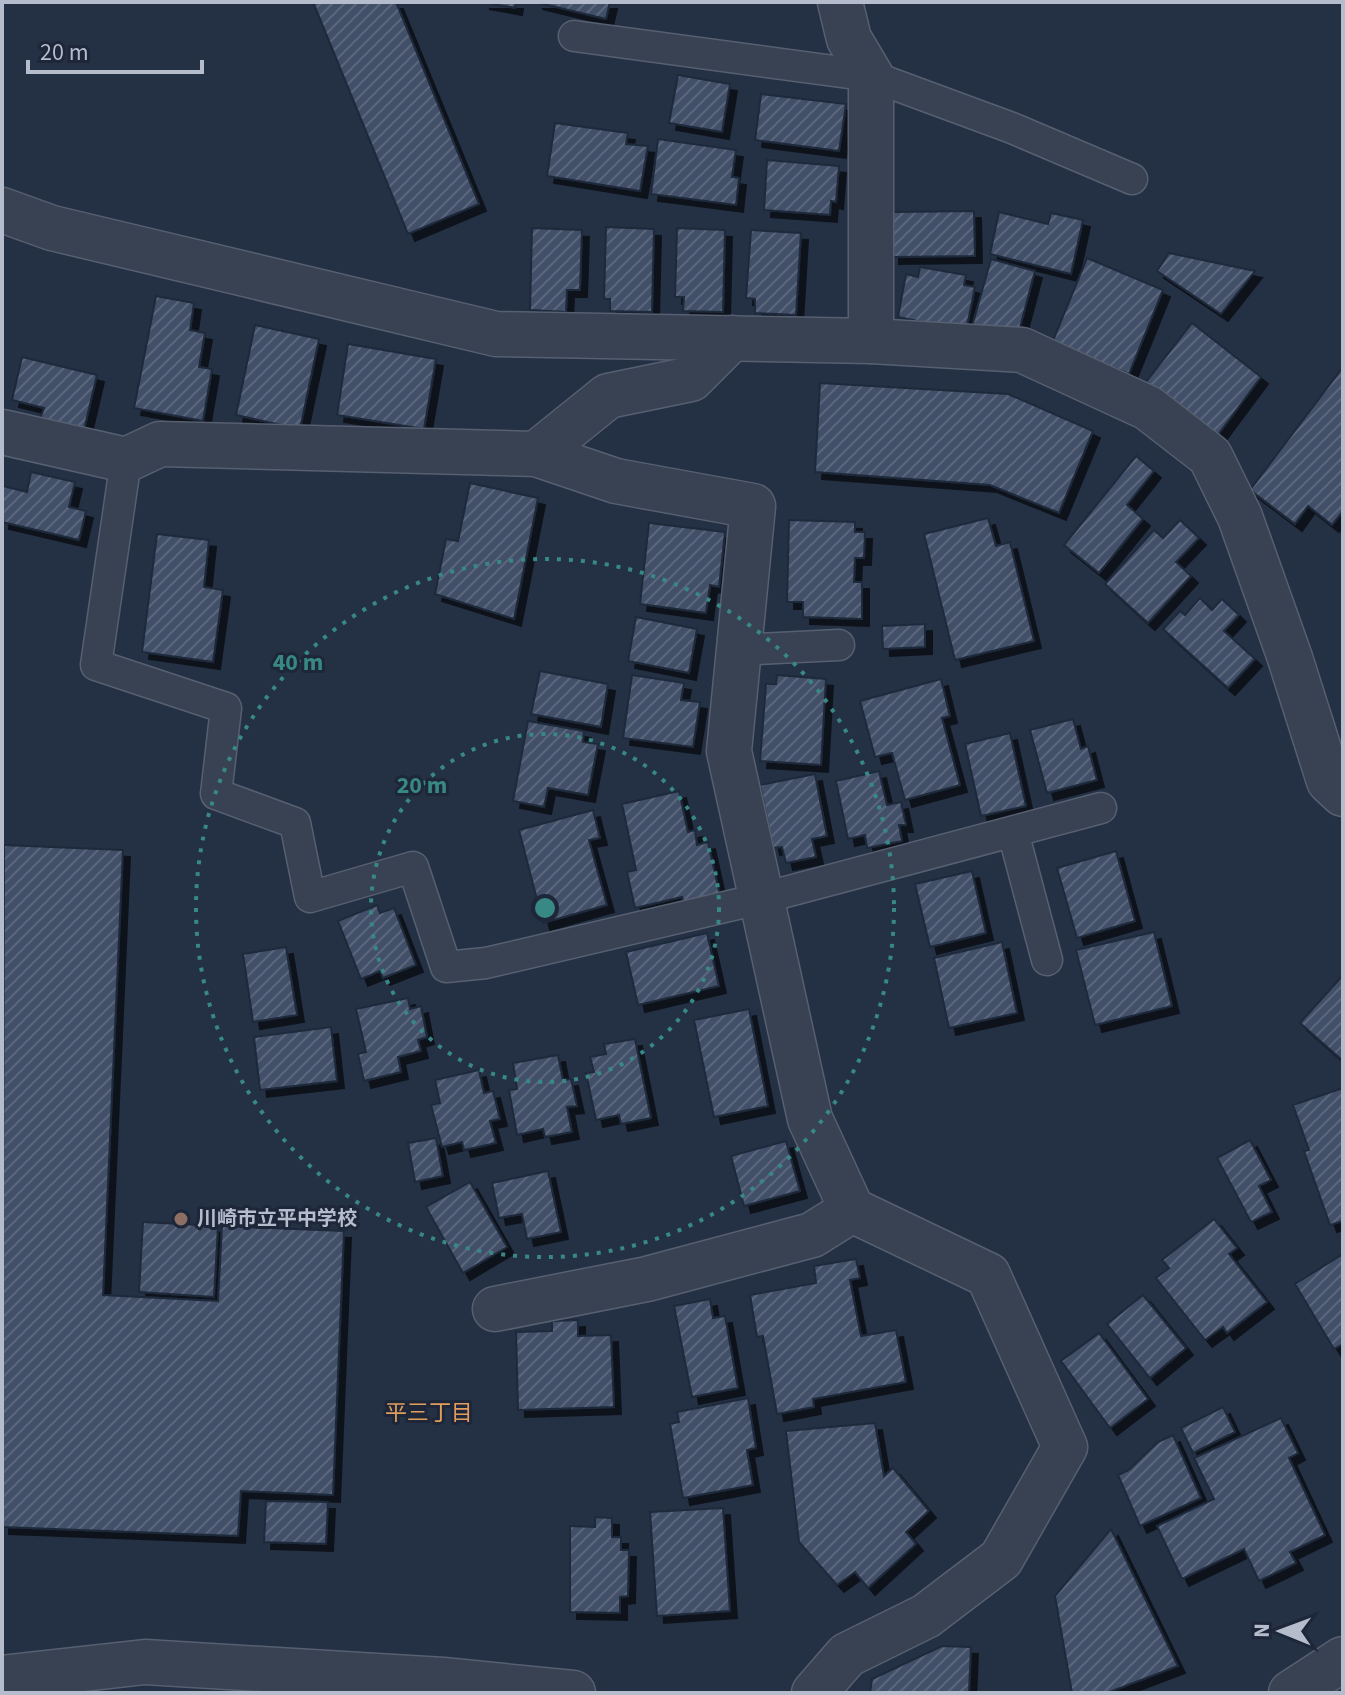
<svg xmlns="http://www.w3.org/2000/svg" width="1345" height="1695" font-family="'Source Sans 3','Noto Sans JP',sans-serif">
<defs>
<pattern id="building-hatch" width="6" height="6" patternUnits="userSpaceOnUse" patternTransform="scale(2)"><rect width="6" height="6" fill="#424f67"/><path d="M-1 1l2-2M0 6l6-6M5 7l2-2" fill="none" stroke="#5b667c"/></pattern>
<filter id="shadow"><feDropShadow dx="7" dy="7" stdDeviation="0" flood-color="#0009"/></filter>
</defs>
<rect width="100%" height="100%" fill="#243044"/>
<g fill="url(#building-hatch)" stroke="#1f293b" stroke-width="2" filter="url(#shadow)">
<polygon points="313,2 396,2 479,204 408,234"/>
<polygon points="482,2 516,2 515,8"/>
<polygon points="535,2 610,2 606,19"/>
<polygon points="678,75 730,84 722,132 669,123"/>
<polygon points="761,94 846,104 839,151 755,140"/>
<polygon points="555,123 628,133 626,144 648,146 640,191 547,176"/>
<polygon points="658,139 736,150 732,177 739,178 736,205 651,194"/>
<polygon points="767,160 839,166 836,202 831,201 830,215 764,210"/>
<polygon points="974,211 975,256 892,257 892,212"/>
<polygon points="999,212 1048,224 1051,213 1083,220 1071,274 990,254"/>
<polygon points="606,227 654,229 652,312 610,311 610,299 604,299"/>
<polygon points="532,228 582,230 580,290 567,290 566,312 530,310"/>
<polygon points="677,228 725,230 723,312 683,311 684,297 675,297"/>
<polygon points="751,230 801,233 796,315 755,313 755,299 746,298"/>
<polygon points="1169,253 1255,271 1221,314 1157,271"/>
<polygon points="1087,258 1163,290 1129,374 1052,343"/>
<polygon points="991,259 1035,271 1018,335 971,330"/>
<polygon points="920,267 966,275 964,285 975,287 966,331 898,317 906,274 918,277"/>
<polygon points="156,296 194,303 190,330 205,333 199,367 212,369 203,421 134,408"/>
<polygon points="1192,323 1261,377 1217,436 1146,382"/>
<polygon points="255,325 319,339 300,429 236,415"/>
<polygon points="348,344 436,359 424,429 337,415"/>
<polygon points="22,357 97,375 84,430 40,419 44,408 12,400"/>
<polygon points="1343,367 1343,511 1332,525 1308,506 1295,524 1250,490"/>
<polygon points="820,383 1008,394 1093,431 1059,513 990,485 815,472"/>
<polygon points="1136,456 1154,471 1127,505 1143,519 1099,573 1064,545"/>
<polygon points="31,472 75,482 69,507 86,511 79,540 2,522 3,486 27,492"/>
<polygon points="470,483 538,498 514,619 435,594 446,539 458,541"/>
<polygon points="988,518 996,546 1010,542 1034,641 955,660 924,534"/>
<polygon points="789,520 855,522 855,532 865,532 864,558 855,558 854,582 862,582 862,619 803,617 803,602 787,602"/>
<polygon points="1180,520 1199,538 1176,562 1191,576 1148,623 1105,584 1154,530 1163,538"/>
<polygon points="649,523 725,532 719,587 710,585 706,613 640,604"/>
<polygon points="157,534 209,540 204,587 223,590 213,662 142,652"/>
<polygon points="1200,598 1212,610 1222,599 1239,615 1224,631 1255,659 1228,688 1163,629 1180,611 1185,615"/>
<polygon points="636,617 697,629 689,673 628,661"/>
<polygon points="925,624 925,647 883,649 882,626"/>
<polygon points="540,671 608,684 601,727 531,714"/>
<polygon points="632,675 684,683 681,700 700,702 693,747 623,738"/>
<polygon points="777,675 826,679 821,765 760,761 766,684 776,684"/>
<polygon points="941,679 950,716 942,718 960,785 905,800 892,753 875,757 860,701"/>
<polygon points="1073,719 1081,749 1088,746 1097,780 1047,793 1030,730"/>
<polygon points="528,721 584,731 583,742 598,744 588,795 548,788 544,807 513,801"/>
<polygon points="1010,733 1026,806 981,816 965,744"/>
<polygon points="879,771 887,805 901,802 906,825 899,825 902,841 867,848 865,835 848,839 836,781"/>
<polygon points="815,774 827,836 812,839 816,857 786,863 782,847 773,848 760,785"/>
<polygon points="679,791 688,832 695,830 697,845 708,842 720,896 684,903 682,897 635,908 627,872 636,870 622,804"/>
<polygon points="593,810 600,838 589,840 607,905 543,923 519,830"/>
<polygon points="4,845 123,850 103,1295 218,1301 222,1226 344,1231 333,1495 241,1491 238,1536 2,1527"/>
<polygon points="1116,851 1135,921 1077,938 1057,868"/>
<polygon points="972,871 986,933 930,947 915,884"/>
<polygon points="377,905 380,913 394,908 416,965 383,978 380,971 361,979 338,921"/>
<polygon points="1154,932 1172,1006 1095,1025 1076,950"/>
<polygon points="707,933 719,986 638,1005 626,952"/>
<polygon points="1002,942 1017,1013 949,1028 934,958"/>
<polygon points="286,947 297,1015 253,1022 243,954"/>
<polygon points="1343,975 1343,1061 1300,1023"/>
<polygon points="408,998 410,1009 421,1006 427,1037 418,1040 421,1051 398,1057 401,1072 364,1081 358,1054 366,1052 356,1009"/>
<polygon points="749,1009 768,1106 714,1117 694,1020"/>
<polygon points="331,1027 337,1081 260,1090 254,1037"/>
<polygon points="635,1039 651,1118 621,1124 619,1115 596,1120 586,1073 594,1072 590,1057 606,1054 604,1044"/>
<polygon points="558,1055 563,1080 571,1079 577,1106 567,1107 572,1132 545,1137 543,1129 517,1135 509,1090 517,1089 513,1063"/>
<polygon points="479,1070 484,1093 493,1091 500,1119 490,1121 496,1143 464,1150 462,1142 442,1147 431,1105 440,1103 435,1080"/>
<polygon points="1343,1088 1343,1221 1330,1225 1304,1151 1309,1150 1293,1105"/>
<polygon points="436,1138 443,1176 415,1182 408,1143"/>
<polygon points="1250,1140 1271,1180 1259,1186 1272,1212 1251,1222 1217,1158"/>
<polygon points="786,1141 800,1191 744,1206 731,1156"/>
<polygon points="548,1171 561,1232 527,1239 522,1214 499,1218 492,1183"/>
<polygon points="470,1182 507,1247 463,1273 426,1207"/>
<polygon points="1214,1219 1237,1248 1229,1254 1267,1302 1227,1333 1223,1327 1205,1340 1156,1278 1169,1268 1162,1260"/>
<polygon points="143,1222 218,1226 214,1297 139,1292"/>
<polygon points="1343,1254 1343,1344 1334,1349 1295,1284"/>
<polygon points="856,1259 860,1278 850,1280 861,1336 896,1330 906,1382 813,1399 814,1407 777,1414 763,1336 757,1337 750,1295 816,1283 814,1266"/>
<polygon points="1143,1295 1186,1348 1150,1378 1107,1324"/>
<polygon points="710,1299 713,1318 725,1316 738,1388 692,1397 674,1306"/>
<polygon points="578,1320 578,1336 611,1335 614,1407 518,1410 516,1332 552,1331 552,1321"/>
<polygon points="1099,1333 1148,1399 1110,1428 1061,1361"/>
<polygon points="748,1398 756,1448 747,1450 753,1485 683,1498 670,1424 679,1422 677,1412"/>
<polygon points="1223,1407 1235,1432 1193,1453 1181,1428"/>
<polygon points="1281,1418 1298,1453 1289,1458 1325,1535 1290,1552 1296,1563 1259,1581 1244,1549 1182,1579 1157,1526 1214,1499 1194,1458"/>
<polygon points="875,1423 884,1476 893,1468 929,1511 906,1532 916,1544 868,1588 855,1572 837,1585 799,1542 786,1431"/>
<polygon points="1173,1435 1201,1498 1140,1526 1118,1475 1129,1470 1158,1442"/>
<polygon points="266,1501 328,1502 326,1544 264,1542"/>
<polygon points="723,1508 730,1611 657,1616 650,1512"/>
<polygon points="595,1517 612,1518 612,1537 621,1537 621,1550 629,1550 628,1596 620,1597 620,1613 570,1612 570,1526 595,1527"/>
<polygon points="1111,1529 1178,1666 1107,1693 1072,1693 1055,1596"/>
<polygon points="942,1646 971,1647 969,1693 870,1693 872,1679"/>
</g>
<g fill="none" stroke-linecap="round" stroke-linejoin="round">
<g stroke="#566071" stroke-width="33">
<g id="service">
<polyline points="574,36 871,76 1012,128 1132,179"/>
<polyline points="126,460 96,665 226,708 216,794 295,823 310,897 413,867 446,967 486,963 759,899 1101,808"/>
<polyline points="738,650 839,645"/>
<polyline points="1013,832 1047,960"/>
</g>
</g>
<g stroke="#566071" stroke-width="47">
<g id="minor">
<polyline points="840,2 849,39 871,76 871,341"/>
<polyline points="2,210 52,228 496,334 871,341 1022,350 1148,408 1210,456 1240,517 1290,658 1329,781 1343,794"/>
<polyline points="2,432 126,460 160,444 536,454 616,481 753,506 729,751 810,1119 852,1210 988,1275 1065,1447 1001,1559 926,1616 847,1655 814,1693"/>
<polyline points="536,454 608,396 691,379 732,338"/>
<polyline points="495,1309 647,1279 812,1235 852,1210"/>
<polyline points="2,1678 145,1662 443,1680 573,1693"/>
</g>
</g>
<g stroke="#566071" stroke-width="47">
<polyline id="tertiary" points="1291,1693 1343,1659"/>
</g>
<use href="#service" stroke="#384253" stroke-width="30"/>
<use href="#minor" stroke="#384253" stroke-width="44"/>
<use href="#tertiary" stroke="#384253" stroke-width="44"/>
</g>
<g fill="none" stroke="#388886" stroke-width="4" stroke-dasharray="4 8">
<circle cx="545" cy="908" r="174"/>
<circle cx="545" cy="908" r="349"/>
</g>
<circle fill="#8d6e63" stroke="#1d2739" stroke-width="3" cx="181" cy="1219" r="8"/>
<g text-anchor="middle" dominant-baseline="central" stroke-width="6" stroke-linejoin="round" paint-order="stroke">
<g font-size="20" font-weight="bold" fill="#b5bdcd" stroke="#1d2739" text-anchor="start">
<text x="197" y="1219">川崎市立平中学校</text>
</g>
<g font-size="22" fill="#e19d5d" stroke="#1d2739">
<text x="429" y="1413">平三丁目</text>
</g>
</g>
<circle cx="545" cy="908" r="12" fill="#388886" stroke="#1d2739" stroke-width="4"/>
<g font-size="24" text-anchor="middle" font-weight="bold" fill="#388886" stroke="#1d2739" stroke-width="6" stroke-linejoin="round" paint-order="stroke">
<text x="298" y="670">40 m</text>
<text x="422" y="793">20 m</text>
</g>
<rect width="1345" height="1695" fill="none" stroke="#b5bdcd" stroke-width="8"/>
<g transform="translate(1281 1631) rotate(271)" stroke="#1d2739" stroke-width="6" paint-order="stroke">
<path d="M0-6L14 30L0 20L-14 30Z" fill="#b5bdcd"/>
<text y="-12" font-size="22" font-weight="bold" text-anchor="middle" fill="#b5bdcd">N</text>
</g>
<path d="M28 60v12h174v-12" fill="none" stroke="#b5bdcd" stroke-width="4"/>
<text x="40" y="60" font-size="24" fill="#b5bdcd" stroke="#1d2739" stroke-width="6" paint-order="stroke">20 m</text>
</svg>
